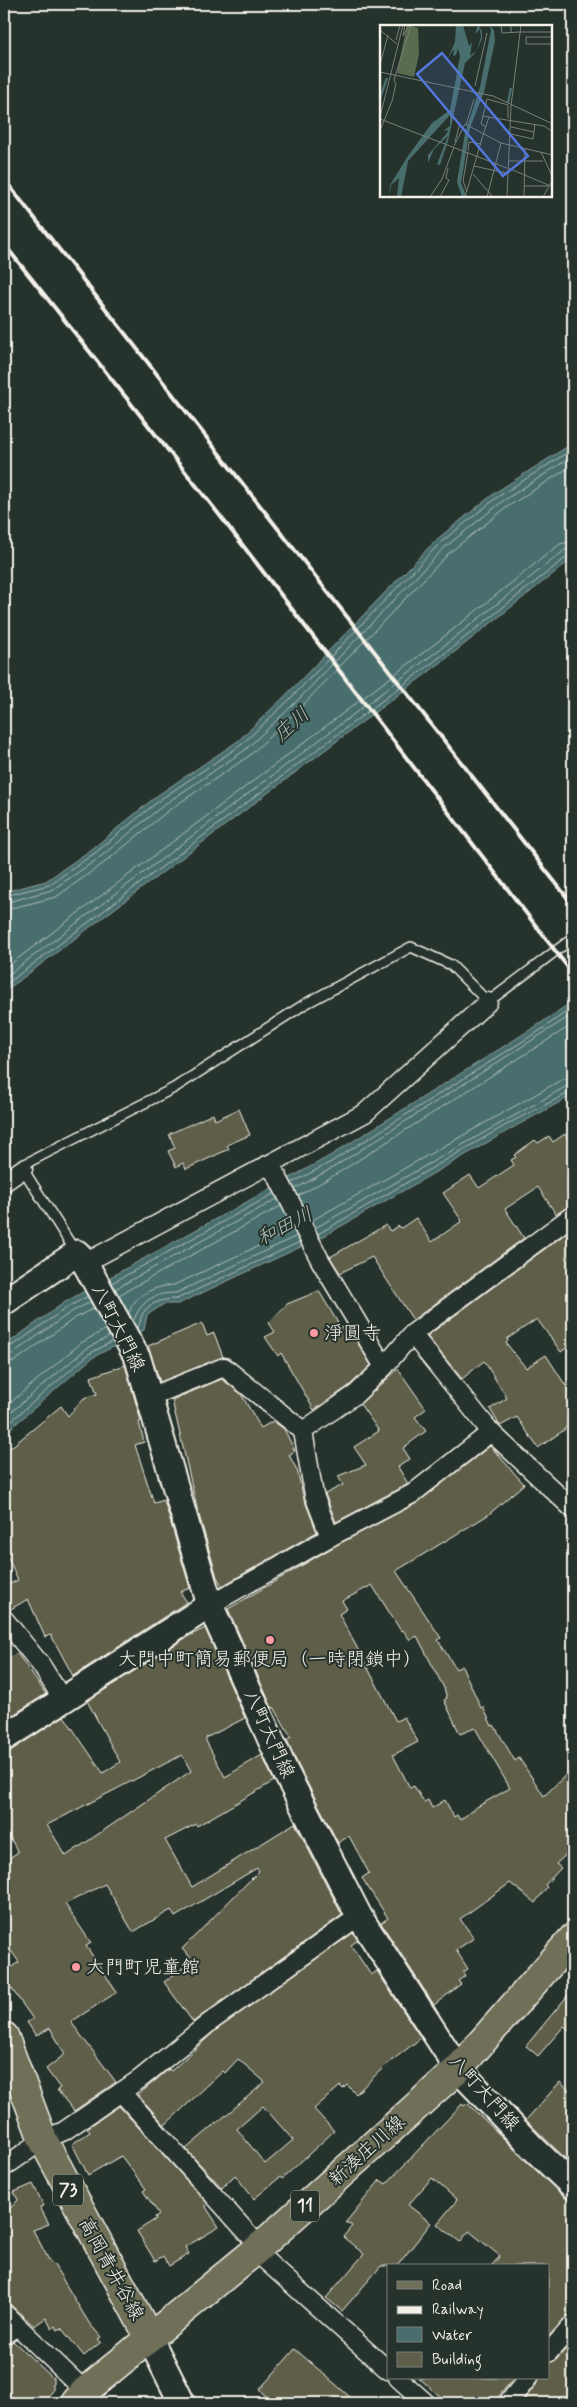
<svg xmlns="http://www.w3.org/2000/svg" width="577" height="2407" font-family="Mynerve,'Klee One',sans-serif">
<rect width="100%" height="100%" fill="#26332d"/>
<filter id="ink" filterUnits="userSpaceOnUse"><feTurbulence type="fractalNoise" baseFrequency=".02" numOctaves="2"/><feDisplacementMap in="SourceGraphic" scale="10" xChannelSelector="R" yChannelSelector="G"/><feConvolveMatrix kernelMatrix="1 2 1 2 8 2 1 2 1" color-interpolation-filters="sRGB"/></filter>
<g filter="url(#ink)">
<g fill="#496e6e" stroke="#8da29f">
<polygon points="573,443 573,558 447,658 4,992 4,892 46,881 92,849 158,795 238,741 285,696 436,540 496,492"/>
<polygon points="573,1001 573,1095 516,1126 324,1236 178,1304 164,1304 147,1315 144,1330 92,1358 4,1434 4,1346 65,1302 328,1157 541,1023"/>
</g>
<g fill="none" stroke-linecap="round" stroke-linejoin="round">
<g stroke="#b0bdb7" stroke-width="1">
<polyline points="4,896 49,885 95,853 161,799 241,745 289,700 440,543 499,496 573,449"/>
<polyline points="4,903 52,890 99,858 165,804 245,750 294,704 444,548 503,501 573,456"/>
<polyline points="4,910 56,897 104,863 169,810 249,756 299,709 449,553 507,507 573,465"/>
<polyline points="4,969 436,643 560,544 573,541"/>
<polyline points="4,978 440,649 565,550 573,548"/>
<polyline points="4,986 444,654 568,556 573,554"/>
<polyline points="292,1183 331,1162 544,1028 573,1007"/>
<polyline points="295,1189 334,1167 573,1014"/>
<polyline points="298,1196 338,1173 573,1024"/>
<polyline points="311,1221 563,1079 573,1077"/>
<polyline points="315,1228 567,1086 573,1085"/>
<polyline points="318,1234 513,1121 573,1091"/>
<polyline points="112,1283 275,1193"/>
<polyline points="115,1289 277,1199"/>
<polyline points="119,1295 281,1206"/>
<path d="M129,1313C134,1294 156,1286 174,1285L293,1230"/>
<path d="M133,1322C141,1301 153,1293 176,1293L297,1236"/>
<path d="M137,1328C141,1324 140,1318 143,1313C151,1301 165,1299 177,1299L300,1242"/>
<polyline points="4,1350 18,1342 68,1307 88,1296"/>
<polyline points="4,1356 12,1354 71,1312 91,1302"/>
<polyline points="4,1363 15,1361 75,1318 94,1308"/>
<polyline points="4,1408 81,1343 106,1329"/>
<polyline points="4,1418 86,1349 110,1336"/>
<polyline points="4,1427 89,1354 113,1341"/>
</g>
</g>
<g fill="#5f5e4a" stroke="#f4f1e8" fill-rule="evenodd">
<polygon points="239,1109 250,1135 227,1145 229,1149 186,1169 183,1163 176,1167 168,1151 175,1148 169,1134 213,1114 215,1120"/>
<polygon points="565,1134 573,1147 573,1205 556,1214 538,1187 505,1209 524,1238 413,1320 372,1257 340,1273 330,1257 386,1225 390,1231 399,1226 401,1228 416,1218 432,1242 462,1221 443,1193 470,1175 479,1188 514,1165 511,1160 516,1157 514,1155 535,1140 538,1143 549,1136 553,1142"/>
<polygon points="565,1234 573,1245 573,1343 561,1352 537,1319 507,1339 508,1341 506,1343 526,1368 546,1355 573,1397 573,1417 564,1430 538,1448 517,1417 500,1426 490,1409 507,1398 484,1361 462,1379 427,1336"/>
<polygon points="319,1291 341,1328 347,1325 371,1365 349,1386 314,1410 281,1353 278,1356 265,1337 275,1332 269,1323 287,1304"/>
<polygon points="202,1323 207,1336 214,1333 223,1357 160,1382 148,1346"/>
<polygon points="125,1365 141,1421 139,1422 144,1442 135,1445 154,1503 164,1500 190,1588 180,1592 187,1602 73,1676 51,1635 45,1637 28,1599 9,1610 4,1609 4,1587 18,1580 4,1549 4,1453 61,1406 68,1416 84,1398 97,1394 91,1377"/>
<polygon points="398,1369 426,1409 415,1417 426,1431 403,1448 410,1459 398,1467 408,1484 336,1522 325,1494 343,1485 338,1476 366,1465 354,1447 379,1431 360,1404"/>
<polygon points="222,1379 241,1394 261,1428 273,1421 284,1429 295,1451 289,1455 297,1470 304,1499 317,1532 222,1586 217,1577 197,1508 172,1400"/>
<path d="M490,1446L524,1484L488,1515L396,1571L441,1638L438,1640L456,1669L462,1666L481,1708L483,1707L492,1726L494,1725L515,1761L519,1758L544,1796L573,1768V1848L556,1864L561,1868L545,1885L547,1887L535,1903L510,1883L460,1919L474,1938L456,1950L468,1969L463,1972L465,1976L458,1981L461,1984L434,2005L381,1923L388,1918L362,1878L369,1873L349,1836L338,1843L298,1765L287,1740L291,1737L274,1707L272,1708L228,1609L335,1546L417,1503ZM372,1585L401,1631L403,1630L410,1640L417,1636L444,1688L447,1698L444,1700L460,1734L475,1728L510,1788L475,1808L460,1820L457,1815L454,1817L445,1800L432,1808L428,1800L424,1802L414,1786L410,1788L393,1755L418,1742L404,1717L396,1721L339,1614L347,1609L342,1601Z"/>
<path d="M205,1628L245,1718L206,1738V1741L225,1777L262,1755L274,1781L197,1826L196,1824L165,1840L192,1887L295,1823L342,1915L193,2022L164,1982L193,1960L182,1949L259,1871L257,1868L175,1917L171,1910L133,1932L105,1884L65,1904L91,1943L86,1946L117,1992L71,2022L116,2082L74,2111L57,2090L60,2088L46,2069L65,2054L50,2028L36,2036L27,2022L33,2019L4,1978V1972L19,1962L4,1941V1867L10,1863L8,1859L18,1852L4,1827V1755L64,1716L103,1773L120,1762L87,1701L187,1637ZM182,1755L191,1771L66,1856L47,1825Z"/>
<polygon points="17,1653 46,1694 13,1715 4,1702 4,1662"/>
<path d="M353,1933L358,1940L351,1945L371,1975L377,1971L421,2038L385,2066L356,2094L347,2085L343,2089L340,2086L314,2109L334,2131L282,2179L280,2177L254,2199L235,2175L222,2188L186,2149L265,2082L238,2059L225,2073L223,2071L165,2125L138,2095L169,2069L171,2071L216,2030ZM263,2106L293,2140L265,2164L237,2129Z"/>
<polygon points="573,1989 573,2034 564,2026 538,2056 526,2046"/>
<polygon points="560,2082 573,2094 573,2166 526,2120"/>
<polygon points="467,2103 563,2196 573,2200 573,2315 565,2318 548,2337 548,2266 491,2266 500,2256 469,2231 460,2242 437,2224 457,2200 432,2178 408,2205 431,2223 397,2266 381,2266 342,2311 326,2298 364,2254 343,2237 352,2226 346,2222 380,2180 386,2184 462,2104 464,2106"/>
<polygon points="119,2106 207,2203 206,2207 219,2227 185,2247 189,2254 169,2266 163,2256 155,2261 137,2231 156,2219 155,2217 159,2214 143,2191 146,2189 121,2156 88,2175 72,2144 90,2132 87,2128"/>
<polygon points="33,2184 44,2206 40,2207 49,2224 33,2230 49,2260 54,2265 89,2323 101,2337 98,2339 101,2342 84,2356 61,2328 58,2330 55,2326 52,2329 46,2318 34,2326 4,2299 4,2215 18,2200 14,2192"/>
<polygon points="13,2341 53,2378 53,2391 42,2403 4,2403 4,2350"/>
<polygon points="573,2341 573,2403 526,2403 523,2401 536,2385 538,2378 548,2378 548,2363 556,2360"/>
<polygon points="295,2349 357,2403 274,2403 259,2390"/>
<polygon points="419,2378 514,2378 493,2403 448,2403"/>
</g>
<g fill="none" stroke-linecap="round" stroke-linejoin="round">
<g stroke="#f4f1e8" stroke-width="12">
<g id="lane">
<polyline points="75,1251 21,1166 174,1088 305,1004 411,947 451,965 488,1002 573,938"/>
<polyline points="4,2340 21,2329"/>
</g>
</g>
<g stroke="#f4f1e8" stroke-width="21">
<g id="street">
<polyline points="267,1165 276,1174 320,1260 384,1367"/>
<polyline points="4,1182 23,1169"/>
<polyline points="85,1263 365,1113 488,1002"/>
<polyline points="412,1334 491,1432 573,1509"/>
<polyline points="150,1397 224,1367 303,1431"/>
<polyline points="330,1537 314,1495 303,1431 356,1394 384,1367 412,1334 573,1215"/>
<polyline points="210,1605 330,1537 412,1494 491,1432"/>
<polyline points="4,1619 41,1665 63,1700"/>
<polyline points="121,2092 260,2247"/>
<polyline points="4,2167 43,2140 64,2131 140,2079 210,2022 359,1916"/>
<polyline points="255,2251 388,2370"/>
<polyline points="4,2313 85,2391"/>
<polyline points="548,2353 573,2325"/>
<polyline points="398,2378 426,2403"/>
<polyline points="508,2403 528,2378"/>
</g>
</g>
<g stroke="#f4f1e8" stroke-width="29">
<g id="secondary">
<polyline points="4,1302 77,1253 85,1263 138,1359 210,1605 285,1771 359,1916 458,2069 532,2147 573,2186"/>
<polyline points="4,1738 210,1605"/>
<polyline points="149,2337 182,2403"/>
</g>
</g>
<g stroke="#f4f1e8" stroke-width="31">
<g id="primary">
<polyline points="4,2036 43,2140 149,2337"/>
<polyline points="75,2403 85,2391 255,2251 458,2069 573,1938"/>
</g>
</g>
<use href="#lane" stroke="#26332d" stroke-width="9"/>
<use href="#street" stroke="#26332d" stroke-width="18"/>
<use href="#secondary" stroke="#26332d" stroke-width="25"/>
<use href="#primary" stroke="#706f59" stroke-width="28"/>
<g stroke="#f4f1e8" stroke-width="4">
<polyline points="4,179 573,905"/>
<polyline points="4,244 214,508 573,974"/>
</g>
</g>
</g>
<g fill="#ff9aa2" stroke="#26332d" stroke-width="2">
<circle cx="314" cy="1333" r="5"/>
<circle cx="270" cy="1640" r="5"/>
<circle cx="76" cy="1967" r="5"/>
</g>
<g text-anchor="middle" dominant-baseline="central" stroke-width="4" stroke-linejoin="round" paint-order="stroke">
<g fill="#26332d" stroke="#b6b8b0" stroke-width="1">
<rect x="53" y="2174.5" width="30" height="31" rx="4"/>
<rect x="291" y="2190.5" width="28" height="31" rx="4"/>
</g>
<g font-size="18" font-weight="bold" fill="#f4f1e8">
<text x="68" y="2190">73</text>
<text x="305" y="2206">11</text>
</g>
<g font-size="19" fill="#f4f1e8" stroke="#26332d">
<text transform="translate(118 1328) rotate(63)">八町大門線</text>
<text transform="translate(269 1734) rotate(65)">八町大門線</text>
<text transform="translate(484 2093) rotate(48)">八町大門線</text>
<text transform="translate(367 2151) rotate(-42)">新湊庄川線</text>
<text transform="translate(111 2269) rotate(61)">高岡青井谷線</text>
</g>
<g font-size="19" fill="#f4f1e8" stroke="#26332d" text-anchor="start">
<text x="324" y="1333">淨圓寺</text>
<text x="270" y="1659" text-anchor="middle">大門中町簡易郵便局（一時閉鎖中）</text>
<text x="86" y="1967">大門町児童館</text>
</g>
<g font-size="20" font-style="italic" fill="#b0bdb7" stroke="#26332d">
<text transform="translate(292 725) rotate(-42)">庄川</text>
<text transform="translate(285 1227) rotate(-27)">和田川</text>
</g>
</g>
<g transform="translate(380 25)">
<rect width="172" height="172" fill="#26332d"/>
<path d="M27,0L38,3L39,29L34,52L17,48Z" fill="#5a6c4f"/>
<path d="M76,0H83L89,21L92,17L90,31L97,25L101,12L100,4L95,9L98,0L102,6V14L98,23L94,29L85,38L68,116L60,140L57,139L68,111L54,124L48,138V130L67,108L68,105L63,106L70,101V90L28,136L21,172H17L19,153L11,160L9,172L10,160L28,131L52,98L70,85L80,31L78,23L76,30L73,31L74,24L68,33L75,17ZM109,0L114,5L115,16L104,67L90,103L81,158L87,172H82L77,157L85,108L100,62L111,5Z" fill="#496e6e"/>
<path fill="none" stroke="#496e6e" stroke-width="2.5" d="M0,73L7,53M128,78L131,63"/>
<path fill="none" stroke="#787f78" stroke-width="1" d="M25,0L23,11L29,0M121,0L122,8L140,7M121,0H131V7M0,5L17,19M140,7H173M173,12H146V19H173M16,15L20,0M0,40L8,10M0,47L113,71L173,99M95,61L107,8M102,91L164,101L173,107M0,92L23,0M0,94L127,143M86,100L94,74M106,102L101,99L107,74L128,80V93M131,102L154,107M0,106L12,76L16,59L14,55L31,0M131,109L153,114L155,99M103,110L109,92M75,117L80,98M74,121L85,99L121,118L173,130M88,126L89,117L101,119M161,127L173,153M129,136H163M94,141L126,148M128,143L173,162M93,149L113,172M145,161H168M87,167L83,156L88,127M50,172L62,154L74,122M60,172L69,155L66,153L68,143M85,172L103,110M107,172L121,118M127,172L131,81L141,0M144,172L145,124M163,172L173,154"/>
<path fill="#5377dc" fill-opacity="0.15" stroke="#5377dc" stroke-width="2.5" d="M62,28L148,131L123,151L37,49Z"/>
<rect width="172" height="172" fill="none" stroke="#f4f1e8" stroke-width="2.5"/>
</g>
<rect width="577" height="2407" fill="none" stroke="#26332d" stroke-width="20"/>
<rect x="10" y="10" width="557" height="2387" fill="none" stroke="#f4f1e8" stroke-width="2" filter="url(#ink)"/>
<rect x="387" y="2264" width="162" height="115" fill="#26332d" stroke="#787f78"/>
<rect x="397" y="2281" width="25" height="8" fill="#706f59" stroke="#787f78"/>
<text x="432" y="2290" font-size="15" fill="#f4f1e8">Road</text>
<rect x="397" y="2306" width="25" height="8" fill="#f4f1e8" stroke="#787f78"/>
<text x="432" y="2314" font-size="15" fill="#f4f1e8">Railway</text>
<rect x="397" y="2327" width="25" height="15" fill="#496e6e" stroke="#787f78"/>
<text x="432" y="2340" font-size="15" fill="#f4f1e8">Water</text>
<rect x="397" y="2352" width="25" height="15" fill="#5f5e4a" stroke="#787f78"/>
<text x="432" y="2364" font-size="15" fill="#f4f1e8">Building</text>
</svg>
